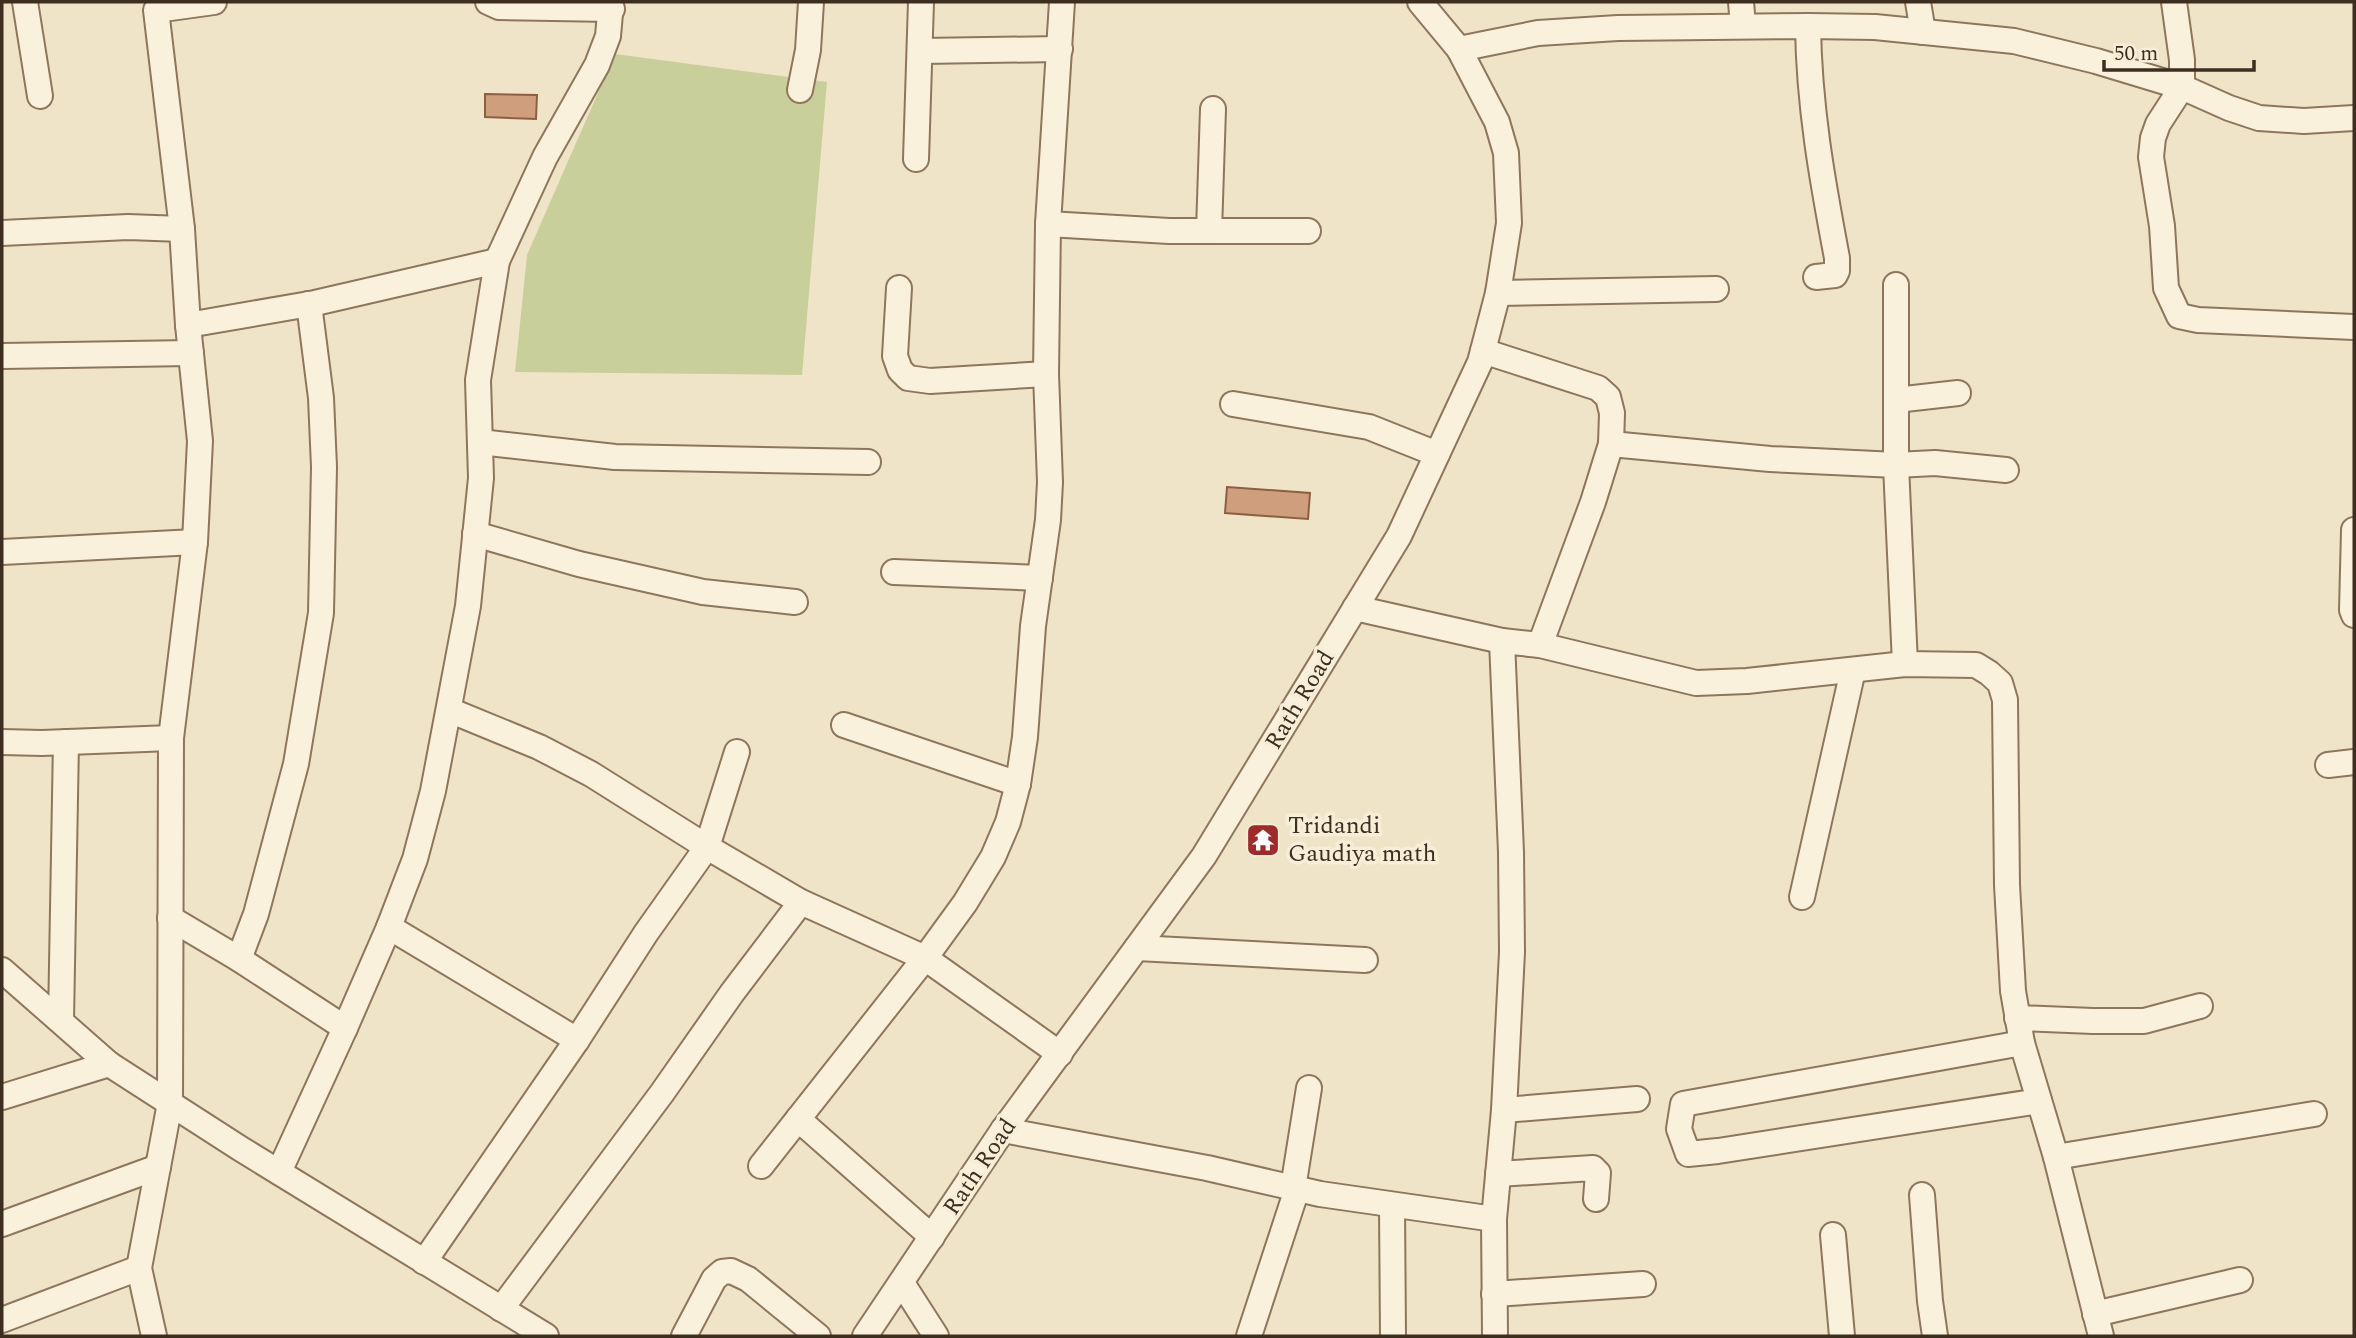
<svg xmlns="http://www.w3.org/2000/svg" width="2356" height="1338" font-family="Spectral,serif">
<rect width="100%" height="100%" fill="#f0e4c8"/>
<polygon fill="#c9cf9b" points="615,54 827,82 802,375 515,372 527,255"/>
<g fill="#cf9f7d" stroke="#8d5f41" stroke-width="2">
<polygon points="485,94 537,95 536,119 485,117"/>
<polygon points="1227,487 1310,493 1308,519 1225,513"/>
</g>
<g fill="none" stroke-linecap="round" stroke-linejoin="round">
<g stroke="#8d765c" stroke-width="28">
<g id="minor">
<polyline points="25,2 40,96"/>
<polyline points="488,2 499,7 612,9"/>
<polyline points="1741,2 1743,26"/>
<polyline points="1918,2 1923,32"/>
<polyline points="2174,2 2182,60 2182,87 2158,124 2153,138 2151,157 2162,226 2166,288 2179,316 2198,320 2354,327"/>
<path d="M1808,26C1809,106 1822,179 1837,258V271L1835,275L1816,277"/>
<polyline points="1459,49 1538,33 1618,28 1808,26 1875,27 2014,41 2096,61 2182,87 2229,108 2259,118 2304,121 2354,118"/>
<polyline points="921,51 1060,49"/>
<polyline points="800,90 808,50 811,2"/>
<polyline points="916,159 921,2"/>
<polyline points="1048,224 1169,231 1308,231"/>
<polyline points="1209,231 1213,109"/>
<polyline points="2,233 128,227 182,229"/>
<polyline points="1896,285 1896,465 1905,664"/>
<polyline points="899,288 895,356 900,370 908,378 930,381 1046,374"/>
<polyline points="1498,293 1716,289"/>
<polyline points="188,325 315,303 497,261"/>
<polyline points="1483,351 1598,388 1608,397 1612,413 1611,444 1593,502 1540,645 1696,683 1747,681 1905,664 1976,665 1989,673 2000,683 2005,700 2007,885 2013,991 2022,1043 2056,1157 2101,1336"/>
<polyline points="2,356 191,353"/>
<polyline points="1896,400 1958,393"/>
<polyline points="1233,404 1369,427 1437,454"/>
<polyline points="480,442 615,457 868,462"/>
<polyline points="1611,444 1770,459 1896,465 1935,463 2006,470"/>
<polyline points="2354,530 2352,610 2354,615"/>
<polyline points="475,534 579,564 703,592 795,602"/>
<polyline points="2,552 195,542"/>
<polyline points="894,572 1040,578"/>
<polyline points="1355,608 1502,641"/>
<polyline points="449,710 539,747 591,774 707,847 801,902 925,958 1060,1054"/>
<polyline points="844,725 1018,784"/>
<polyline points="2,742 42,743 171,738"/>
<polyline points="2328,765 2354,762"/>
<polyline points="1802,897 1853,670"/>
<polyline points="170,918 239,959 256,914 296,764 321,613 324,467 321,398 309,304"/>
<polyline points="389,927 577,1040"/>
<polyline points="1137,948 1365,960"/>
<polyline points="239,959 345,1028"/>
<polyline points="2,970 109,1064 241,1149 546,1336"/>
<polyline points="2017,1018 2093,1021 2144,1021 2200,1006"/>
<polyline points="61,1021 66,742"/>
<polyline points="2022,1043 1683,1104 1679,1129 1688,1154 1718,1151 2039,1101"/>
<polyline points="2,1097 109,1064"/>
<polyline points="1504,1110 1637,1099"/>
<polyline points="798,1119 932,1237"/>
<polyline points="1003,1130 1207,1168 1320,1194 1494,1219"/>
<polyline points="2056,1157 2314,1114"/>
<polyline points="761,1166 925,958 965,903 993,857 1008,822 1018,784 1025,737 1033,626 1048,520 1050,482 1046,374 1048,224 1062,2"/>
<polyline points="279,1172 345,1028 389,927 415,859 433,791 468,606 481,478 478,380 497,261 545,157 597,65 608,36 611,2"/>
<polyline points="1498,1174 1593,1168 1598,1173 1596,1199"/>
<polyline points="1293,1188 1309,1088"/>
<polyline points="1922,1195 1930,1301 1935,1336"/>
<polyline points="1392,1206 1393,1336"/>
<polyline points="2,1224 158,1167"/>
<polyline points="1833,1235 1842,1336"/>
<polyline points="424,1262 577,1040 646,933 707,847 737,752"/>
<polyline points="902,1283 936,1336"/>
<polyline points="1494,1294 1643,1284"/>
<polyline points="501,1309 662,1093 732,993 801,902"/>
<polyline points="2095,1314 2240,1280"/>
<polyline points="2,1320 139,1268"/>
<polyline points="154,1336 139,1268 170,1103 171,738 195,542 200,441 188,325 182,229 156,10 214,2"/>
<polyline points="684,1336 714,1279 722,1272 731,1271 748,1279 818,1336"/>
<polyline points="865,1336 1003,1130 1204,856 1399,536 1480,362 1498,293 1509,223 1506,153 1497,122 1459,49 1420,2"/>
<polyline points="1249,1336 1297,1189"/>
<polyline points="1495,1336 1494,1219 1504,1110 1512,952 1511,852 1502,641 1540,645"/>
</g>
</g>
<use href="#minor" stroke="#faf1dc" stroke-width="24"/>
</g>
<defs>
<g id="temple-square" transform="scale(1.75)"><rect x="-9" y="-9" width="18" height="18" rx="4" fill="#9e2a2b" stroke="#f7eed8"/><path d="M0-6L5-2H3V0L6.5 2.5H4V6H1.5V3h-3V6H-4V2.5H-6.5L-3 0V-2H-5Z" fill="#fff"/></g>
</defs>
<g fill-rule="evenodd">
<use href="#temple-square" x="1263" y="840"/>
</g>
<g text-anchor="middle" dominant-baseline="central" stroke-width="7" stroke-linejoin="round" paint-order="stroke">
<g font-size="24" fill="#3d2e20" stroke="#f7eed8">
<text transform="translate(1300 700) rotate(-59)">Rath Road</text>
<text transform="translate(980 1167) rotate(-56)">Rath Road</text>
</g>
<g font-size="24" fill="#3d2e20" stroke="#f7eed8" text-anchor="start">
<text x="1288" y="826">Tridandi<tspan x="1288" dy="28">Gaudiya math</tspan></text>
</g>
</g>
<rect width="2356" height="1338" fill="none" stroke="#3d2e20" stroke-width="7"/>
<path d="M2104 60v10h150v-10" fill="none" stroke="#3d2e20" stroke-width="3.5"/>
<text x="2114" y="60" font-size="21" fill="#3d2e20" stroke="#f7eed8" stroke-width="5" paint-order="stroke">50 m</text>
</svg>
